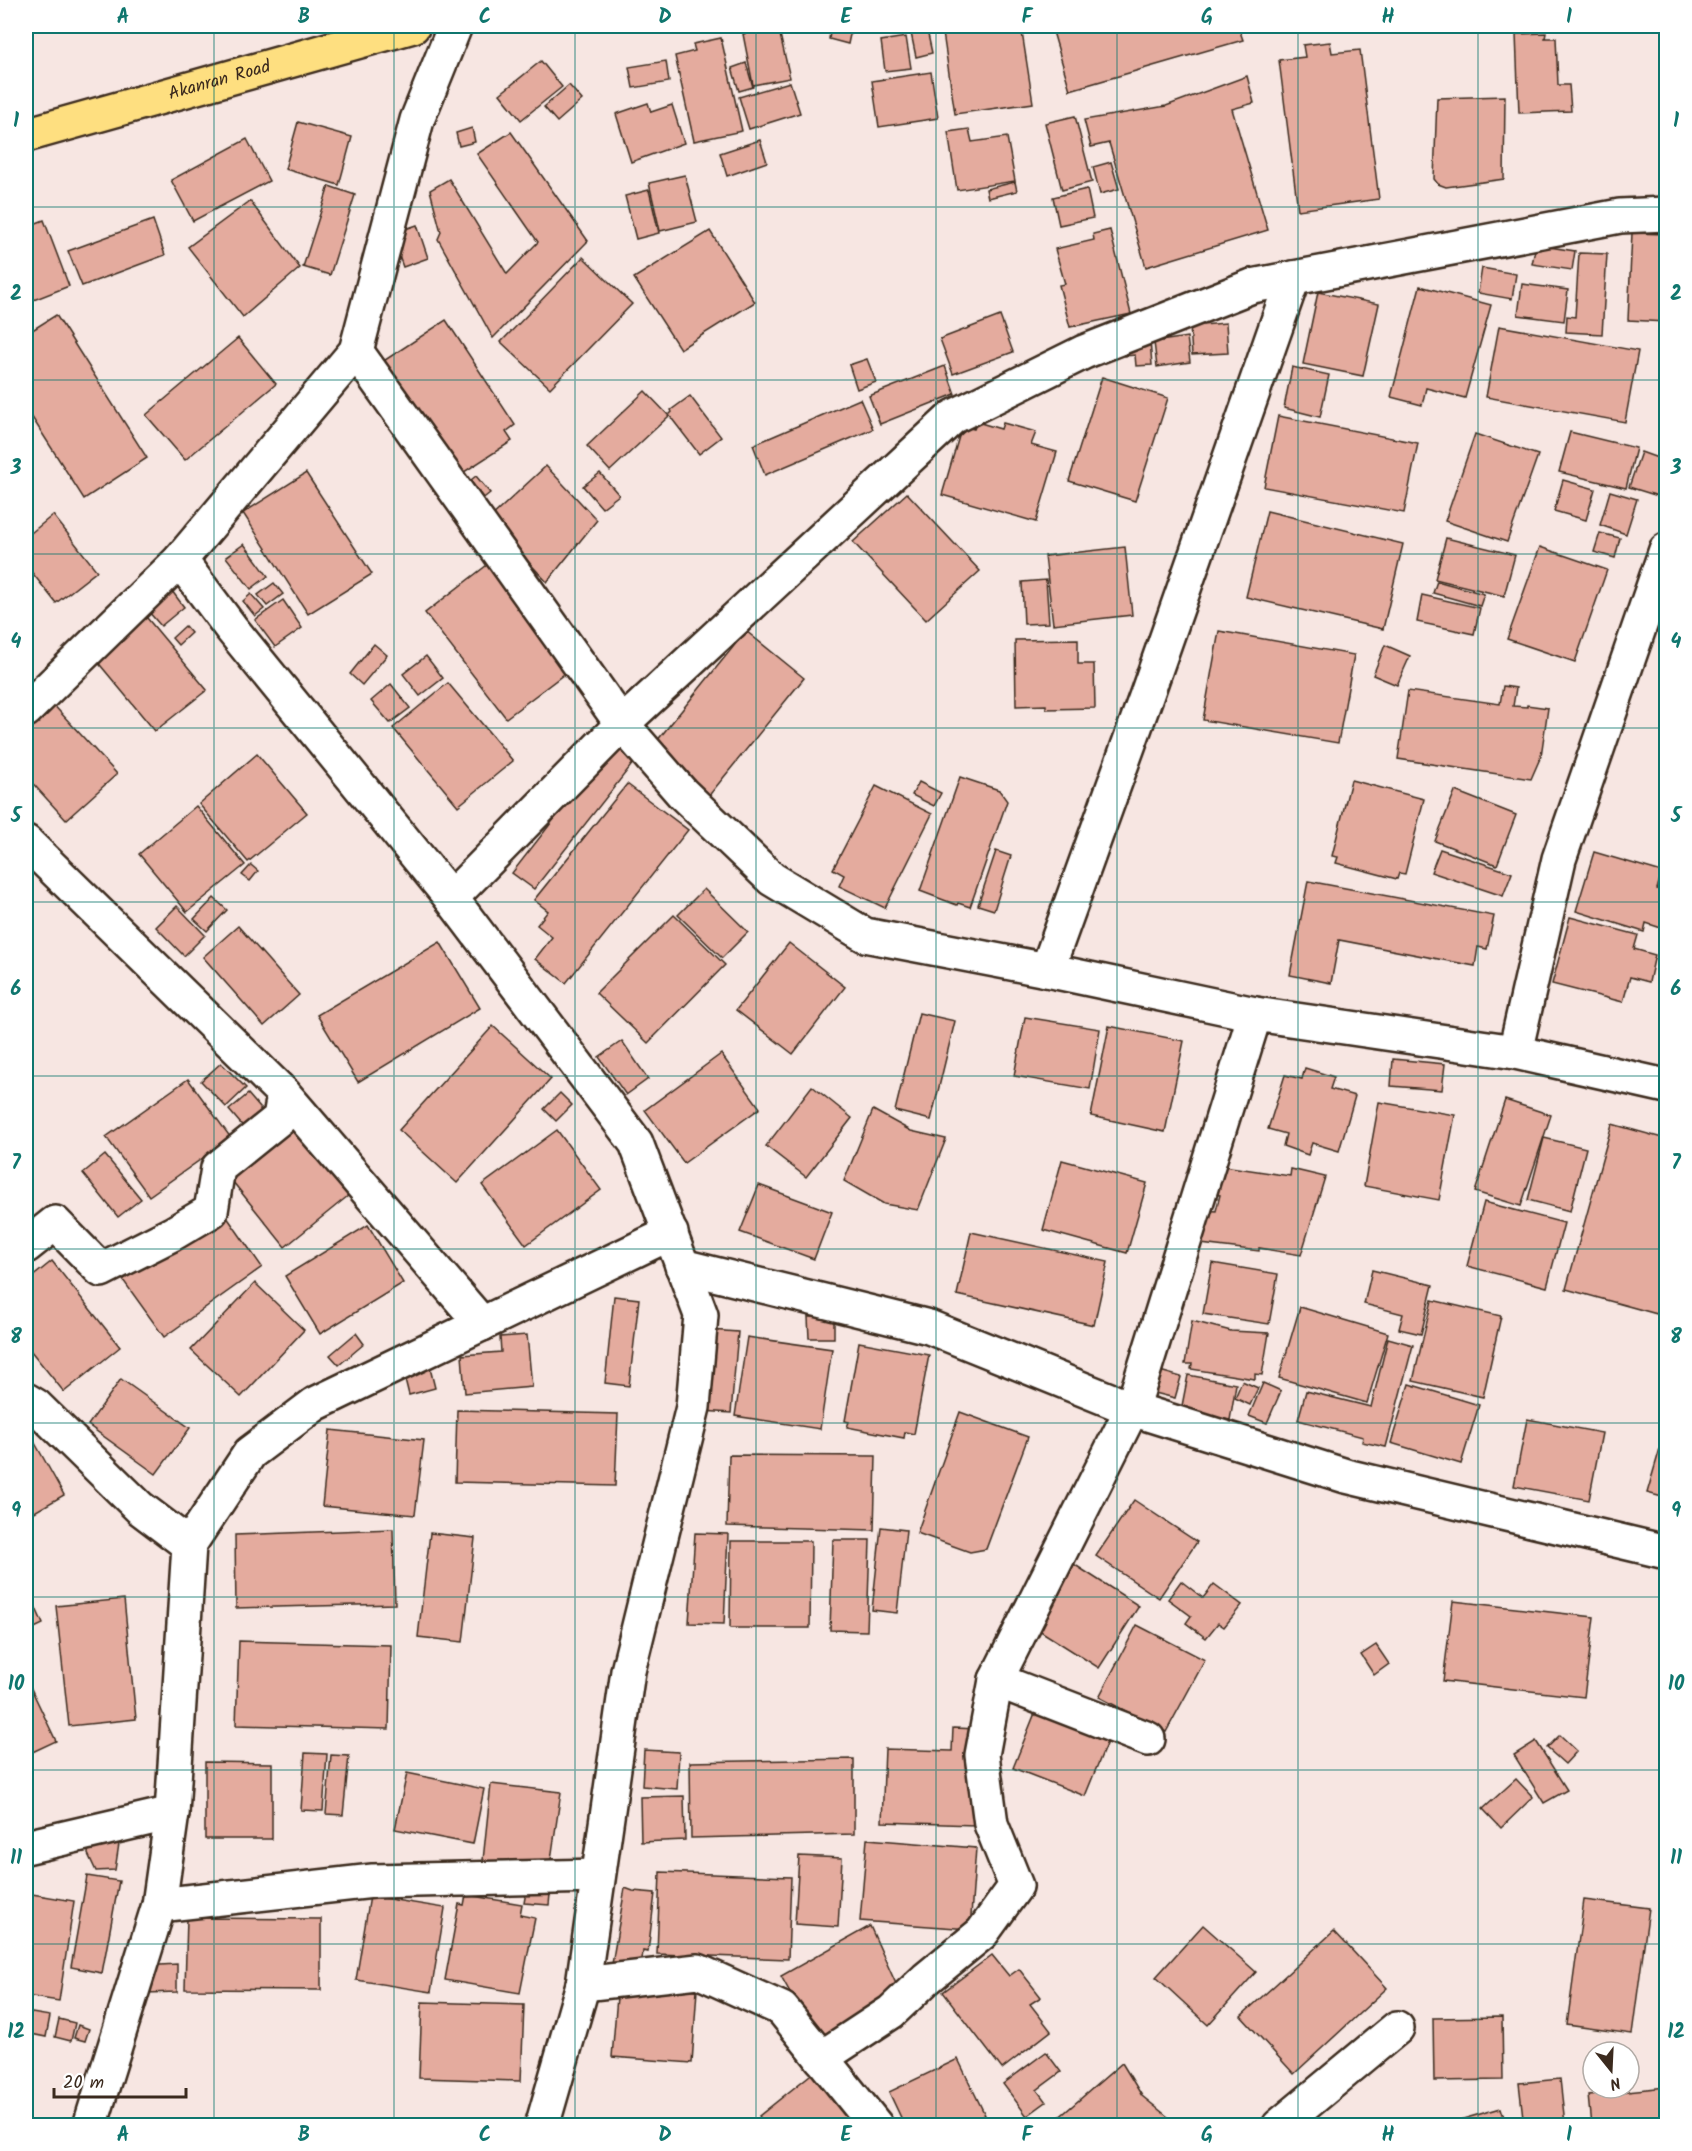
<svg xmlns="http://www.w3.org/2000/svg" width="1692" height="2151" font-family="Kalam,sans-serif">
<rect width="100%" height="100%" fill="#f7e6e2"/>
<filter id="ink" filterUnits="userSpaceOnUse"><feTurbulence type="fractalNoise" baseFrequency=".0167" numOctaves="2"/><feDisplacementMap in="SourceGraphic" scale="12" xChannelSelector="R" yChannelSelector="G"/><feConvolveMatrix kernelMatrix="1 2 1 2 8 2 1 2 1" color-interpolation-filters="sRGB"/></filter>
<g filter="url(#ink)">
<g fill="#e4ab9e" stroke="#3b2a1e" stroke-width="1.5">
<polygon points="737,26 758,26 739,32"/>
<polygon points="778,26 790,78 753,85 743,34"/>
<polygon points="831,26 851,30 848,44 829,39"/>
<polygon points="862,26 899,26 863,31"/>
<polygon points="942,26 1021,26 1033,103 955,114"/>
<polygon points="1060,26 1238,26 1243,40 1070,90 1052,28"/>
<polygon points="927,30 932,53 916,57 911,33"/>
<polygon points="1546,33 1545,38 1556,38 1558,85 1569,85 1571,111 1519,113 1516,34"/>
<polygon points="906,37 911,68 885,71 881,41"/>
<polygon points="721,38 742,131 694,141 675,56 695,51 693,44"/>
<polygon points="1330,42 1332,53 1360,50 1379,199 1298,210 1279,60 1305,57 1303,45"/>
<polygon points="541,61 562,87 521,120 500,94"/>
<polygon points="666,61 669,82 633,88 629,67"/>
<polygon points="746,63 753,87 739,91 732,68"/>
<polygon points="931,72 938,118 879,127 872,81"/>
<polygon points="1247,76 1254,103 1232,109 1268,230 1146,267 1109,143 1091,147 1084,120 1166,106"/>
<polygon points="790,82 800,113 749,129 739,97"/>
<polygon points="569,85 582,100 557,122 544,107"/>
<polygon points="1505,96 1504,179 1446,187 1438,184 1434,179 1437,98"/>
<polygon points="648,103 651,112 672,105 684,143 631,162 616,114"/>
<polygon points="1075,116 1092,182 1062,190 1045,123"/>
<polygon points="298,122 352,137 339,185 285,169"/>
<polygon points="472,128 475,142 459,146 456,133"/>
<polygon points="969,129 972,142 1007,137 1015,181 957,190 948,132"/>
<polygon points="511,132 588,241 493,338 438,239 441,232 430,190 449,179 507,274 538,242 477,154"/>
<polygon points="247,139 269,181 193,221 171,180"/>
<polygon points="760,140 767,162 727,176 720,153"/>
<polygon points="1111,162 1119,189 1100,194 1093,167"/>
<polygon points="685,175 697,222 660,231 649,183"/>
<polygon points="1015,182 1017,191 988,198 986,189"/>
<polygon points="329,186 355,195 330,275 303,267"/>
<polygon points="1087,189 1093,218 1059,225 1053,197"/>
<polygon points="649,190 659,233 636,239 625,196"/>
<polygon points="250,201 300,268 243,317 188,247"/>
<polygon points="44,220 69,286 26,303 26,227"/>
<polygon points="153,220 165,255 82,286 68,251"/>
<polygon points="417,225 428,258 403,267 391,234"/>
<polygon points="1110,230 1131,314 1070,327 1059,285 1065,284 1055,249 1094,240 1093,234"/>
<polygon points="710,231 755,302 680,349 634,278"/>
<polygon points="1632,233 1666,234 1666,322 1628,320"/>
<polygon points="1536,245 1575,251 1572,270 1532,264"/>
<polygon points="1579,253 1607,254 1602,334 1566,332 1567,316 1575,317"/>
<polygon points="583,257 632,304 550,388 501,342"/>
<polygon points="1482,268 1516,274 1512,299 1478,293"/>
<polygon points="1522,284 1568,290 1564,321 1518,315"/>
<polygon points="1420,286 1491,305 1465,398 1426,388 1422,405 1391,397"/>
<polygon points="1318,292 1379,304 1363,376 1303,364"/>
<polygon points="56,315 147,458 84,499 26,408 26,334"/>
<polygon points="1000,316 1013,352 953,374 940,339"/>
<polygon points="446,320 515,425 506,432 512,441 458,476 379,364"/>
<polygon points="1226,323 1228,353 1192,355 1190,326"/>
<polygon points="1499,326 1638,351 1625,422 1486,397"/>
<polygon points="1187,337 1190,362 1157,367 1154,342"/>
<polygon points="238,338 276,384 185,460 146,415"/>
<polygon points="1150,340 1152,365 1136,366 1135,355 1125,356 1124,343"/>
<polygon points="867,359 876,382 857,389 849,365"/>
<polygon points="945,366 955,394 880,424 869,396"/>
<polygon points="1292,367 1329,375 1320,417 1284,408"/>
<polygon points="1102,377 1168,398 1135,501 1069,481"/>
<polygon points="645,391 669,416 610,471 587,446"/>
<polygon points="690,396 721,437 699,454 669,415 672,412 671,410"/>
<polygon points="860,399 873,429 765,475 753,445"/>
<polygon points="1278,416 1418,443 1404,513 1264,487"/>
<polygon points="977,422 1001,429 1003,423 1036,432 1031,445 1057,452 1036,522 942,495 962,426 974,429"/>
<polygon points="1570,432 1636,448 1626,488 1559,472"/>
<polygon points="1475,434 1538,455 1507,542 1445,521"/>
<polygon points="1641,452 1666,461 1666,472 1658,496 1629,487"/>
<polygon points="546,466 597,520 547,582 489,519"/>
<polygon points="306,473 372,574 308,614 243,513"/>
<polygon points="600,473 619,495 602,508 583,486"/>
<polygon points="476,476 490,493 476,504 462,487"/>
<polygon points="1563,480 1595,489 1586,520 1554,511"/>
<polygon points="1610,491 1637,499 1626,534 1600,525"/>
<polygon points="907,493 980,571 926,620 853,542"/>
<polygon points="1267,511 1403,544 1383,629 1246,597"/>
<polygon points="53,515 97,571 56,603 26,565 26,537"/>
<polygon points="1600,533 1620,538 1615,558 1594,552"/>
<polygon points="1446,538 1515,555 1504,596 1435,579"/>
<polygon points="244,544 268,576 251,589 226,557"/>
<polygon points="1125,547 1132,615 1053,624 1045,556"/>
<polygon points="1540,547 1607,570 1575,662 1507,639"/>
<polygon points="491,562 572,668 506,718 425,613"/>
<polygon points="1046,580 1049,623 1024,624 1022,582"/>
<polygon points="1437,581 1484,594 1480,606 1433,593"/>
<polygon points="274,583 283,594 267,606 258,595"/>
<polygon points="172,591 184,607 161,626 148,611"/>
<polygon points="251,594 264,609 255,616 243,601"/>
<polygon points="1422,595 1480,608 1474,634 1417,622"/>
<polygon points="283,600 302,628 275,647 255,620"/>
<polygon points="142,612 207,690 155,731 91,654"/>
<polygon points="185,626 191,633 178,645 172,638"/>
<polygon points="746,631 804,678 707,798 648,752"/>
<polygon points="1219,631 1354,655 1338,743 1203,720"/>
<polygon points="1078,639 1078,664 1094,664 1095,708 1046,709 1046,705 1016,706 1015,640"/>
<polygon points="374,644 387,655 362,685 350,674"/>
<polygon points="1385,645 1410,656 1397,685 1373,675"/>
<polygon points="426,656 443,678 420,696 403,674"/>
<polygon points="448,683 513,761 458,806 393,728"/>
<polygon points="391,684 410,708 390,723 371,701"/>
<polygon points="1503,686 1516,688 1513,706 1527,707 1527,705 1548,708 1541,756 1531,779 1398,759 1408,691 1500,704"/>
<polygon points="49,700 117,774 66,820 26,776 26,721"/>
<polygon points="616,740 638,757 534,889 512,873"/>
<polygon points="257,754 307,813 248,862 199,804"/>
<polygon points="960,777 999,790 1007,801 970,907 958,903 957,905 920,891"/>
<polygon points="1351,780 1424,799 1405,874 1399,873 1397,879 1336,863 1338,857 1332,856"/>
<polygon points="919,782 941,793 934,806 912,795"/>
<polygon points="627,784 688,830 566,983 535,959 552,937 537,925 548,911 534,900"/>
<polygon points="876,786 932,814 885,908 839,886 844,875 833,869"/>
<polygon points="1455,791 1516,815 1497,865 1435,841"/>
<polygon points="196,806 245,865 187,912 139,854"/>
<polygon points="1440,849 1512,873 1503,896 1431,872"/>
<polygon points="996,851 1011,856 994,910 978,905"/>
<polygon points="1594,852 1662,872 1657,889 1666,892 1666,908 1661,928 1646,923 1644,932 1576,911"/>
<polygon points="251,865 258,871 250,881 242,875"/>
<polygon points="1308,881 1494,916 1487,949 1478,947 1475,966 1339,940 1331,983 1290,975"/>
<polygon points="704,889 748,932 722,958 678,915"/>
<polygon points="214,898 227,910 207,931 194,919"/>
<polygon points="177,906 205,935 184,956 156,927"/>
<polygon points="674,915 725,965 648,1043 596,993"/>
<polygon points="1570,917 1638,935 1634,949 1655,955 1649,982 1630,977 1623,1002 1552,984"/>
<polygon points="238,926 299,995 264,1026 203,957"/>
<polygon points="440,942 480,1008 358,1082 317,1015"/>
<polygon points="789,943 845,987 793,1054 736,1010"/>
<polygon points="919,1013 955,1021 931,1120 895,1111"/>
<polygon points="1025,1017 1100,1029 1090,1089 1014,1076"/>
<polygon points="493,1026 551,1079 457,1183 399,1130"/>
<polygon points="1109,1026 1184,1041 1165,1132 1091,1116"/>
<polygon points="622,1041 648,1079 626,1095 599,1057"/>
<polygon points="721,1054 760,1108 684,1163 645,1110"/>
<polygon points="1393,1059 1445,1064 1442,1090 1391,1086"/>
<polygon points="221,1063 246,1088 226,1107 201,1081"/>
<polygon points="1305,1068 1334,1077 1330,1089 1355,1096 1339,1151 1312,1143 1308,1155 1283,1146 1286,1134 1268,1129 1285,1075 1302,1079"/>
<polygon points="188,1079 231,1138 149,1196 106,1137"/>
<polygon points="812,1086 852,1118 806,1177 766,1146"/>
<polygon points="560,1093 572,1105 556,1121 544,1109"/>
<polygon points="248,1094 272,1122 252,1137 229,1110"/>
<polygon points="1505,1100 1551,1115 1521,1206 1475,1192"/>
<polygon points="1379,1102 1455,1115 1439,1200 1364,1186"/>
<polygon points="873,1110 911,1131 946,1139 918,1210 884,1204 844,1181"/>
<polygon points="288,1121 348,1196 285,1247 225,1172"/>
<polygon points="1612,1124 1666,1139 1666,1282 1657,1314 1566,1289"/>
<polygon points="557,1130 601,1190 526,1245 482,1185"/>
<polygon points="1544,1138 1586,1148 1570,1211 1528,1200"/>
<polygon points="105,1155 141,1199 118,1217 83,1173"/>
<polygon points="1062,1160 1147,1183 1127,1253 1043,1230"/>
<polygon points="1217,1165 1290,1176 1291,1169 1325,1177 1301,1255 1259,1248 1259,1251 1201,1244 1207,1210 1216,1211 1220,1195 1212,1194"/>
<polygon points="759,1185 832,1212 814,1259 740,1232"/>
<polygon points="1484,1202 1564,1223 1547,1287 1467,1266"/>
<polygon points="222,1210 262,1267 164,1337 123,1280"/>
<polygon points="368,1225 403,1283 320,1334 285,1276"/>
<polygon points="971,1232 1108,1262 1094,1325 957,1295"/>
<polygon points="52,1261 120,1347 64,1392 26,1345 26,1282"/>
<polygon points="1212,1263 1278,1274 1269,1324 1203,1314"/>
<polygon points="1372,1270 1433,1285 1421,1334 1399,1329 1403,1314 1364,1304"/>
<polygon points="255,1283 304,1330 241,1397 191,1350"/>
<polygon points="614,1296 639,1299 629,1386 605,1383"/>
<polygon points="1432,1300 1501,1316 1483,1397 1413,1381"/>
<polygon points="1300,1307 1388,1333 1367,1403 1279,1378"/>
<polygon points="808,1317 834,1317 834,1338 809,1338"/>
<polygon points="1192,1321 1231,1331 1269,1333 1262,1375 1255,1374 1255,1379 1191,1369 1192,1364 1185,1364"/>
<polygon points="710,1330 738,1332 731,1413 703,1411"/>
<polygon points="356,1333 364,1344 339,1365 330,1355"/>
<polygon points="527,1335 532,1387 465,1393 462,1355 501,1352 500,1337"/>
<polygon points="747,1337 832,1349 820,1429 735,1416"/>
<polygon points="1388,1338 1413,1345 1386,1447 1362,1442 1363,1437 1298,1420 1306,1391 1371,1407"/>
<polygon points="859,1342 929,1355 914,1434 905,1432 904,1438 847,1427 849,1422 845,1421"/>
<polygon points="429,1364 435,1388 409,1395 403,1371"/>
<polygon points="1153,1369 1181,1377 1175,1398 1147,1391"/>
<polygon points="1188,1375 1236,1384 1230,1420 1181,1411"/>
<polygon points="121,1379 190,1428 156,1474 88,1425"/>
<polygon points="1242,1381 1258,1388 1250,1405 1235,1398"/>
<polygon points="1263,1383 1281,1391 1267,1423 1249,1416"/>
<polygon points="1409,1384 1479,1405 1461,1464 1391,1443"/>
<polygon points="457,1410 618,1414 615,1486 455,1482"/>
<polygon points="960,1412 1028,1437 986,1549 970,1552 917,1533"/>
<polygon points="1527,1419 1602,1433 1589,1500 1514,1486"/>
<polygon points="26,1427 64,1495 26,1517"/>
<polygon points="1666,1428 1666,1498 1647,1493"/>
<polygon points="330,1430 424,1440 415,1515 322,1506"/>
<polygon points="729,1455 876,1456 874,1530 727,1526"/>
<polygon points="1134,1500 1197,1542 1159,1598 1096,1556"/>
<polygon points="881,1527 906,1530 897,1613 872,1610"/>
<polygon points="393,1529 395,1604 236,1608 235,1535"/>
<polygon points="430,1533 475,1538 463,1642 418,1637"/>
<polygon points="695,1533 728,1534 724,1624 689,1623"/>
<polygon points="833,1540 870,1540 867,1631 830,1630"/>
<polygon points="731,1541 811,1541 810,1628 730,1628"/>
<polygon points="1072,1563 1139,1606 1099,1668 1031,1625"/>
<polygon points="1181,1581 1203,1598 1214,1584 1242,1605 1224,1627 1218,1623 1206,1638 1186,1623 1191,1616 1168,1599"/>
<polygon points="26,1586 43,1624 26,1632"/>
<polygon points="124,1599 136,1719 69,1726 56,1606"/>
<polygon points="1453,1601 1594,1617 1584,1697 1443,1681"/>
<polygon points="1137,1625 1205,1660 1166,1732 1099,1697"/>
<polygon points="239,1641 391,1645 389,1729 236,1725"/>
<polygon points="1376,1645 1389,1664 1374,1675 1361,1655"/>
<polygon points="26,1678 56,1741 26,1755"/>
<polygon points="1039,1703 1111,1732 1085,1796 1013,1768"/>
<polygon points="953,1728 979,1729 975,1825 882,1822 885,1749 952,1751"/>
<polygon points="1560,1735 1577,1751 1565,1764 1547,1748"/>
<polygon points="1536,1741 1567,1790 1544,1803 1514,1755"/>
<polygon points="644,1750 679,1752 677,1789 642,1786"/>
<polygon points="305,1753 327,1754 323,1811 301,1810"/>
<polygon points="331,1755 349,1756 343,1815 326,1814"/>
<polygon points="854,1759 854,1834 691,1838 690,1762"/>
<polygon points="205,1762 272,1763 272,1839 205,1839"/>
<polygon points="407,1773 484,1789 473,1844 395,1829"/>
<polygon points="1516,1779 1533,1797 1501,1828 1483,1809"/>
<polygon points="491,1784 561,1792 549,1873 482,1870"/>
<polygon points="684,1796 685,1840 641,1842 640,1797"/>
<polygon points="90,1836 120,1837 115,1870 96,1871 88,1854"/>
<polygon points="867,1839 976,1848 970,1929 860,1921"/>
<polygon points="799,1856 842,1858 838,1927 795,1924"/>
<polygon points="660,1872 791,1877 788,1959 657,1954"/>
<polygon points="87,1876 119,1881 102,1973 71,1967"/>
<polygon points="625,1888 633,1891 655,1893 648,1952 643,1951 641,1967 612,1964"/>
<polygon points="526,1892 550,1894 549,1905 524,1903"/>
<polygon points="26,1893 74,1901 59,2001 26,1996"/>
<polygon points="466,1895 522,1904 520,1915 535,1918 520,1993 445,1980 459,1904 464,1905"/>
<polygon points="370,1896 445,1908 431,1992 356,1980"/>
<polygon points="1584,1900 1649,1908 1632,2034 1567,2025"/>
<polygon points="187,1918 321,1919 321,1990 185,1989"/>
<polygon points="1203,1925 1256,1972 1208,2025 1156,1977"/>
<polygon points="870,1926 901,1995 816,2039 781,1976"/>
<polygon points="1334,1931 1387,1988 1294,2074 1241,2016"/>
<polygon points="992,1955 1009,1976 1019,1969 1041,1997 1030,2004 1051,2031 1002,2069 943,1992"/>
<polygon points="177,1964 177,1992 145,1993 144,1966"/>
<polygon points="618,1985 697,1990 692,2063 612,2057"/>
<polygon points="422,2002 524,2005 521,2081 419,2078"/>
<polygon points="26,2012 50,2016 46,2037 26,2033 26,2038"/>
<polygon points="1502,2017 1503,2080 1434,2081 1433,2018"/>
<polygon points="59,2019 75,2023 71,2041 55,2037"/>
<polygon points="78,2025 89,2029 85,2041 74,2038"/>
<polygon points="1046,2052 1061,2072 1037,2090 1046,2102 1027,2116 1003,2084"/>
<polygon points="958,2059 985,2115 963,2126 905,2126 889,2092"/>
<polygon points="1122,2063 1142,2096 1173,2121 1168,2126 1049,2126"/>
<polygon points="820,2067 866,2126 766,2126 759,2116"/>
<polygon points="1560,2079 1565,2124 1579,2122 1580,2126 1524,2126 1519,2083"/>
<polygon points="1666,2087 1666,2126 1591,2126 1588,2095"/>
<polygon points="1501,2108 1507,2126 1439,2126"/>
</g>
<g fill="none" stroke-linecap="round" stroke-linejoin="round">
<g stroke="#3b2a1e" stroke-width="38">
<g id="minor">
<polyline points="356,351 622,724 682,793 772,879 865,935 1047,970 1255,1014 1515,1052 1666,1086"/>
<polyline points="180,560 231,628 451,898 636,1143 701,1315 693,1407 628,1671 583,1984 542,2126"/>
<polyline points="26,710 180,560 356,351 417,120 455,26"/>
<polyline points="26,842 284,1094 482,1324"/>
<polyline points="451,898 622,724 953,417 1084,352 1252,286 1620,216 1666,214"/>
<polyline points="1047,970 1147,694 1293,278"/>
<polyline points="1515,1052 1559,859 1666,550"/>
<polyline points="26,1246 55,1223 101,1270 172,1234 211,1211 218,1168 280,1118 284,1094"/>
<polyline points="682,1266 929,1327 1132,1409 1346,1476 1666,1552"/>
<polyline points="26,1400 36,1406 140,1508 189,1545"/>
<polyline points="996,1680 1148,1739"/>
<polyline points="26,1847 172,1813"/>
<polyline points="159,1905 373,1881 598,1876"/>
<polyline points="583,1984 698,1971 782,2009 876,2126"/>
<polyline points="821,2058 891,2012 926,1979 982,1933 1016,1886 991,1824 982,1755 996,1680 1132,1409 1255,1014"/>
<polyline points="90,2126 159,1905 172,1813 189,1545 250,1453 315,1404 671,1233"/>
<polyline points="1279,2126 1397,2028"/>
</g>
</g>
<g stroke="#3b2a1e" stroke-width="38">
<g id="major">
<path id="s1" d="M26,135L413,26"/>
</g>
</g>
<use href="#minor" stroke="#fff" stroke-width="33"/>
<use href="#major" stroke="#fedf80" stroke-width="33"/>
</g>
</g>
<path fill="none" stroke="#0f766e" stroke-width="1.5" stroke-opacity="0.55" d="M214,26V2126M394,26V2126M575,26V2126M756,26V2126M936,26V2126M1117,26V2126M1298,26V2126M1478,26V2126M26,207H1666M26,380H1666M26,554H1666M26,728H1666M26,902H1666M26,1076H1666M26,1249H1666M26,1423H1666M26,1597H1666M26,1770H1666M26,1944H1666"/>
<g text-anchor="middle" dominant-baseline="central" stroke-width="4.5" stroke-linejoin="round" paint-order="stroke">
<g font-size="18" fill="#3b2a1e" stroke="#fff">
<text stroke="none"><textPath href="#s1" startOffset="201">Akanran Road</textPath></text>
</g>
</g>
<rect width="1692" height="2151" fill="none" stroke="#fff" stroke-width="66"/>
<g transform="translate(1611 2070) rotate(162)"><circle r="28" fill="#ffffff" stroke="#b1aaa5" stroke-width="1.5"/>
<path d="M0-4.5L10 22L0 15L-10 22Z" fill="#3b2a1e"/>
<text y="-9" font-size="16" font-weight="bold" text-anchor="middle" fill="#3b2a1e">N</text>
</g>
<path d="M54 2088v9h132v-9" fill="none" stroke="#3b2a1e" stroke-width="3"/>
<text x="63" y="2088" font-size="18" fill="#3b2a1e" stroke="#ffffff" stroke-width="4.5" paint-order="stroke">20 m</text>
<rect x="33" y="33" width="1626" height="2085" fill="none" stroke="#0f766e" stroke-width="2"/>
<g font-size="20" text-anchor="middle" font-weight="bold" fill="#0f766e">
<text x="123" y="23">A</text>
<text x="304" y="23">B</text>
<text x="485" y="23">C</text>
<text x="665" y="23">D</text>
<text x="846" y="23">E</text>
<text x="1027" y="23">F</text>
<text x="1207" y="23">G</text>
<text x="1388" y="23">H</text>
<text x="1569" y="23">I</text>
<text x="16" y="127">1</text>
<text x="1676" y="127">1</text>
<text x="16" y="300">2</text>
<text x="1676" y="300">2</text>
<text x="16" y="474">3</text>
<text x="1676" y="474">3</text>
<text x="16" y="648">4</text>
<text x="1676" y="648">4</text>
<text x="16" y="822">5</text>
<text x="1676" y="822">5</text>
<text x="16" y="995">6</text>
<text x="1676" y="995">6</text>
<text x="16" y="1169">7</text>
<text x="1676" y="1169">7</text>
<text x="16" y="1343">8</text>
<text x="1676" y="1343">8</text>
<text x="16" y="1517">9</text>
<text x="1676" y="1517">9</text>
<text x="16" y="1690">10</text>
<text x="1676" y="1690">10</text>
<text x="16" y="1864">11</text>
<text x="1676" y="1864">11</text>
<text x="16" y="2038">12</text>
<text x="1676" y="2038">12</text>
<text x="123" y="2141">A</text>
<text x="304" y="2141">B</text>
<text x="485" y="2141">C</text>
<text x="665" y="2141">D</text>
<text x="846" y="2141">E</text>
<text x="1027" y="2141">F</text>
<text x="1207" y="2141">G</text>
<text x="1388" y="2141">H</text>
<text x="1569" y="2141">I</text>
</g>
</svg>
